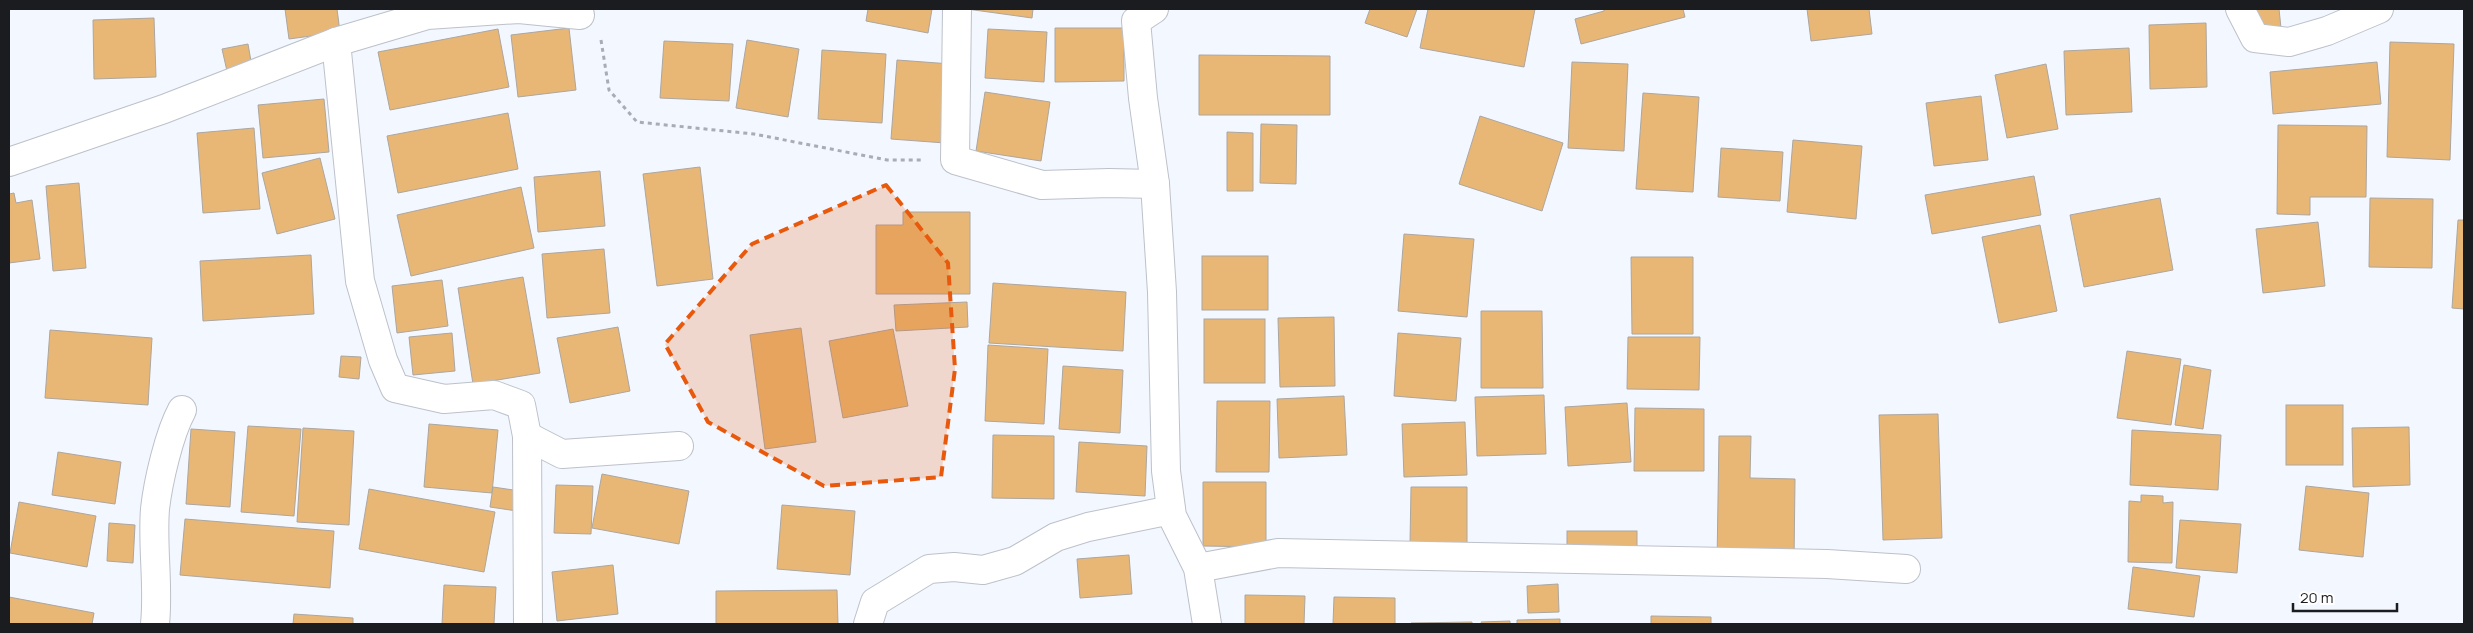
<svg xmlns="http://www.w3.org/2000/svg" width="2473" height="633" font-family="Manrope,sans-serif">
<rect width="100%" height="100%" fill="#f3f7ff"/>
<g fill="#e8b775" stroke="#aca69f">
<polygon points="285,9 337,9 340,32 289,39"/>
<polygon points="868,9 932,9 928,33 866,21"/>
<polygon points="967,9 1033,9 1032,18"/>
<polygon points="1370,9 1417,9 1407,37 1365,23"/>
<polygon points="1428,9 1535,9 1524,67 1420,48"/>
<polygon points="1604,9 1683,9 1685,17 1581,44 1575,19 1604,11"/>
<polygon points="1807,9 1869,9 1872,34 1811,41"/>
<polygon points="2255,9 2279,9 2281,28 2252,31"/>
<polygon points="154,18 156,77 94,79 93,20"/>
<polygon points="2206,23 2207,87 2150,89 2149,25"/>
<polygon points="569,28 576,90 518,97 511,35"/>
<polygon points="1055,28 1124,28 1124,81 1055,82"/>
<polygon points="498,29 509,87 390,110 378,52"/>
<polygon points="988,29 1047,32 1044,82 985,78"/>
<polygon points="747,40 799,49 788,117 736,108"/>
<polygon points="664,41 733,44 729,101 660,98"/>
<polygon points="2390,42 2454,44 2450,160 2387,157"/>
<polygon points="248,44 252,67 227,71 222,49"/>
<polygon points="2129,48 2132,112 2066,115 2064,51"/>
<polygon points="822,50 886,54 882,123 818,119"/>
<polygon points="1199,55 1330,56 1330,115 1199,115"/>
<polygon points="897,60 951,64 945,143 891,139"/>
<polygon points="1572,62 1628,64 1624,151 1568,148"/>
<polygon points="2377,62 2381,104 2273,114 2270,72"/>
<polygon points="2046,64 2058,129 2007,138 1995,75"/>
<polygon points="985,92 1050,102 1041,161 976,151"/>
<polygon points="1643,93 1699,97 1693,192 1636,189"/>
<polygon points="1981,96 1988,160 1934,166 1926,103"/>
<polygon points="324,99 329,152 263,158 258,105"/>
<polygon points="508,113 518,169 398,193 387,136"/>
<polygon points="1480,116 1563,143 1542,211 1459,184"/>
<polygon points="1261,124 1297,125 1296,184 1260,183"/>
<polygon points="2278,125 2367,126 2366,197 2310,197 2310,215 2277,214"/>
<polygon points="254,128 260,209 203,213 197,133"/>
<polygon points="1227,132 1253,133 1253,191 1227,191"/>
<polygon points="1793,140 1862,146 1856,219 1787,212"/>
<polygon points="1721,148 1783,152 1780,201 1718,197"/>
<polygon points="320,158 335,219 277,234 262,173"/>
<polygon points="700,167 713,279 657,286 643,174"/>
<polygon points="600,171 605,226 538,232 534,177"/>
<polygon points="2034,176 2041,215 1932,234 1925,195"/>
<polygon points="79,183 86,268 53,271 46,186"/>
<polygon points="521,187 534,248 411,276 397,215"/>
<polygon points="14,193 16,203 32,200 40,259 9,263 9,194"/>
<polygon points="2160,198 2173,270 2084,287 2070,215"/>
<polygon points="2370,198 2433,199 2432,268 2369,267"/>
<polygon points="903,212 970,212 970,294 876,294 876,225 903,225"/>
<polygon points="2458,220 2464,220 2464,309 2452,308"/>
<polygon points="2318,222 2325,286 2263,293 2256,229"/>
<polygon points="2040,225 2057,311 1999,323 1982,237"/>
<polygon points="1404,234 1474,239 1467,317 1398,311"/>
<polygon points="604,249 610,313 547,318 542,254"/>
<polygon points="311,255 314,314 203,321 200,261"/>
<rect x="1202" y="256" width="66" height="54"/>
<polygon points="1631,257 1693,257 1693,334 1632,334"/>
<polygon points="523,277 540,373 473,384 458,288"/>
<polygon points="442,280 448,326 397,333 392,286"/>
<polygon points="993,283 1126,292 1123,351 989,343"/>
<polygon points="967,302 968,327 896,331 894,305"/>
<polygon points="1481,311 1542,311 1543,388 1481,388"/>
<polygon points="1334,317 1335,386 1280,387 1278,318"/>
<rect x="1204" y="319" width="61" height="64"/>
<polygon points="618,327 630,391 570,403 557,338"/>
<polygon points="801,328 816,442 765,449 750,335"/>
<polygon points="893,329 908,406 843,418 829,341"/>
<polygon points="50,330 152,338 148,405 45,398"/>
<polygon points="452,333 455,371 413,375 409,337"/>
<polygon points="1398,333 1461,338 1456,401 1394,396"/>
<polygon points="1628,337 1700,337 1699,390 1627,389"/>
<polygon points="988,345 1048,349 1044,424 985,421"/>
<polygon points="2127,351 2181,359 2171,425 2117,418"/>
<polygon points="341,356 361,357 359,379 339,377"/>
<polygon points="2184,365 2211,370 2203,429 2175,425"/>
<polygon points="1063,366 1123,370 1120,433 1059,429"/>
<polygon points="1544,395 1546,454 1477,456 1475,397"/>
<polygon points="1344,396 1347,455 1279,458 1277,399"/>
<polygon points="1217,401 1270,401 1269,472 1216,472"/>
<polygon points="1627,403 1631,462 1568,466 1565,407"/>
<rect x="2286" y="405" width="57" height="60"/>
<polygon points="1635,408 1704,409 1704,471 1634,471"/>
<polygon points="1938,414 1942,538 1883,540 1879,415"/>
<polygon points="1465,422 1467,475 1404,477 1402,424"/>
<polygon points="429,424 498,430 492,493 424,487"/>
<polygon points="248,426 301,429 294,516 241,512"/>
<polygon points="2409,427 2410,485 2353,487 2352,428"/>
<polygon points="303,428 354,431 349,525 297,522"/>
<polygon points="191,429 235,432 230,507 186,504"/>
<polygon points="2132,430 2221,435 2218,490 2130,485"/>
<polygon points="993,435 1054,436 1054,499 992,498"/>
<polygon points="1719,436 1751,436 1750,478 1795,479 1794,563 1717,563"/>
<polygon points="1079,442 1147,446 1145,496 1076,492"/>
<polygon points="58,452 121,462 115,504 52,495"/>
<polygon points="602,474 689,491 679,544 592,528"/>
<polygon points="1203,482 1266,482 1266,547 1203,546"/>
<polygon points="556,485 593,486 591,534 554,533"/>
<polygon points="2306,486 2369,493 2363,557 2299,550"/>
<polygon points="493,487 520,491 517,511 490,507"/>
<polygon points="1411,487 1467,487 1467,544 1410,544"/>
<polygon points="369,489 495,512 484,572 359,549"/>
<polygon points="2141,495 2163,496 2163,503 2173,502 2172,563 2128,562 2129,501 2141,502"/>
<polygon points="19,502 96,516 87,567 10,553"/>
<polygon points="782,505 855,511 850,575 777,569"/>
<polygon points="185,519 334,531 330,588 180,575"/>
<polygon points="2180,520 2241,524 2237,573 2176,568"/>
<polygon points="109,523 135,525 133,563 107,561"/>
<rect x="1567" y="531" width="70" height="27"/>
<polygon points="1129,555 1132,594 1080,598 1077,559"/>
<polygon points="613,565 618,614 557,621 552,572"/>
<polygon points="2133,567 2200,576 2194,617 2128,609"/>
<polygon points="1558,584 1559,612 1528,613 1527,586"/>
<polygon points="444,585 496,587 494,624 442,624"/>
<polygon points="837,590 838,624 716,624 716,591"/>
<polygon points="1245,595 1305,596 1304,624 1245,624"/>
<polygon points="9,597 94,613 92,624 9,624"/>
<polygon points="1334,597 1395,598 1395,624 1333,624"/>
<polygon points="294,614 353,618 353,624 293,624"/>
<polygon points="1651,616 1711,617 1711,624 1651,624"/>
<polygon points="1560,619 1560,624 1517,624 1517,620"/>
<polygon points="1510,621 1510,624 1482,624 1481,622"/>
<polygon points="1472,622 1472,624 1411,624 1411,623"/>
</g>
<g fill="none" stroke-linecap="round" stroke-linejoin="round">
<g stroke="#bdc1c9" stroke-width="30">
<g id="minor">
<polyline points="957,9 955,160 1042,185 1109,183 1155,184"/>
<polyline points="1154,9 1136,21 1143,98 1155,184 1162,292 1166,471 1172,516 1198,568 1207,624"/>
<polyline points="2240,9 2255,38 2289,42 2327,31 2379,9"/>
<polyline points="336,42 360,281 383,360 395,388 444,399 494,395 521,405 527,436 528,624"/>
<polyline points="9,162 164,109 336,42 427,15 519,9 580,15"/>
<polyline points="527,436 562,454 679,446"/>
<polyline points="1198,568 1278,553 1827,564 1906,569"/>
<path d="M155,624C159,586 152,547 155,509C158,482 169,434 182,410"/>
<polyline points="868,624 875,602 929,569 954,567 983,570 1015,561 1056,537 1088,527 1171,510"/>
</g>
</g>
<polyline stroke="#aaacb3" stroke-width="3" stroke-dasharray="4 4" stroke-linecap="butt" points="601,40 609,90 637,122 754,134 887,160 924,160"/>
<use href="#minor" stroke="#fff" stroke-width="28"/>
</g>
<path fill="#e8590c" fill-opacity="0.2" stroke="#e8590c" stroke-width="4" stroke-dasharray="10 6" stroke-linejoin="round" d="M886,185L948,263L955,369L941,477L824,486L708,422L665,344L752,244Z"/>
<rect width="2473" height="633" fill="none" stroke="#1b1c1f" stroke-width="20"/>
<path d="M2293 603v8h104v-8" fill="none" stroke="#1b1c1f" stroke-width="2.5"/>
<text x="2300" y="603" font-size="15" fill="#1b1c1f" stroke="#ffffff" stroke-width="4" paint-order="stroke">20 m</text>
</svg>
